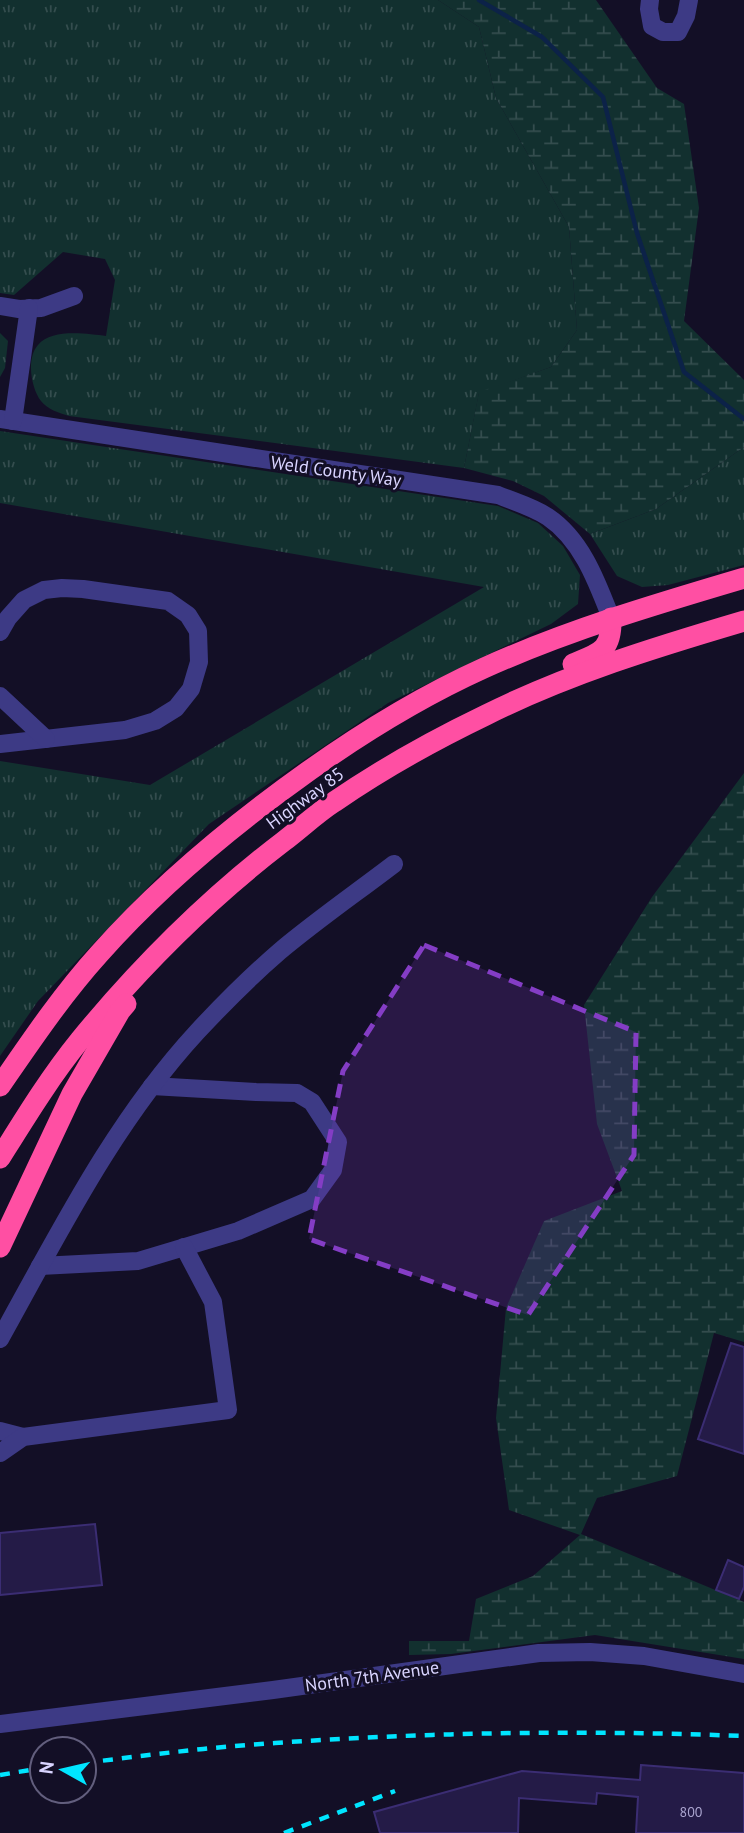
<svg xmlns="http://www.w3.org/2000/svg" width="744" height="1833" font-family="'PT Sans',sans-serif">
<defs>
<pattern id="grass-tufts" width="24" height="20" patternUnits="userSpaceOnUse" patternTransform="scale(1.75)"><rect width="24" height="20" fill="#12302f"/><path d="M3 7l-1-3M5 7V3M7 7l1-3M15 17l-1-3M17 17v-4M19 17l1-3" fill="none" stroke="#344d4e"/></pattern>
<pattern id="wetland-marsh" width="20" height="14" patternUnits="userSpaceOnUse" patternTransform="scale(1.75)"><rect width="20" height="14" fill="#12302f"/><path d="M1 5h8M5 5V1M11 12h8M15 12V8" fill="none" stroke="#344d4e"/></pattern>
</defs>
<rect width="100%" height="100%" fill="#130f26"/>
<g fill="url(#grass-tufts)">
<path d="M0,0H438L479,27L496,98L569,227L577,330L551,367L479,393L464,468L69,416C59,413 47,409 41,401C31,388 26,358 38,345C52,328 87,334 106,336L115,280L105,259L63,252L14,295L0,293Z"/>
<polygon points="0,333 8,341 5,368 0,377"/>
<polygon points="0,431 498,506 538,523 563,546 580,575 578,604 551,624 388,703 209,824 38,1001 0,1056 0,761 150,785 484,587 0,503"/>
<polygon points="744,447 744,565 668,585 642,587 617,576 590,534 656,509"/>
</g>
<g fill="url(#wetland-marsh)">
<polygon points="438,0 596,0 657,88 684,104 699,208 684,321 744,380 744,447 656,509 590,534 544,496 513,481 464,468 479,392 551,367 577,330 569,227 496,98 479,27"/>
<polygon points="744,773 744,1342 714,1333 677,1476 597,1498 581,1534 744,1602 744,1659 595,1635 451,1654 409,1655 409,1641 469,1641 476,1599 533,1576 580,1535 509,1510 496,1418 506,1308 544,1221 622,1191 597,1124 584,1005 652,897"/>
</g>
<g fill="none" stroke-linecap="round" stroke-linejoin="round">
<polyline stroke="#0c2248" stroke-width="4.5" points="479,0 542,37 603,97 637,233 684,372 744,419"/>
</g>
<g fill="#241b47" stroke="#3b2d73" stroke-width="2">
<polygon points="731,1343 744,1347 744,1454 698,1439"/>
<polygon points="95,1524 102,1585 0,1595 0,1533"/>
<polygon points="728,1560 744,1567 744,1587 739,1599 716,1590"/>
<polygon points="641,1765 744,1773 744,1833 636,1833 638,1797 597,1793 596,1804 519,1798 518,1833 380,1833 374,1812 522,1771 640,1780"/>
</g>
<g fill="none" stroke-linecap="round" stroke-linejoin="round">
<g stroke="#3d3a85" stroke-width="18">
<polyline points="650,0 649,9 652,26 663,32 678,32 686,16 689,0"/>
<polyline points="0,306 19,309 41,308 74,296"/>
<path d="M0,419L498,495C515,502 533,507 548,517C582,540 597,582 611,618"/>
<polyline points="13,421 29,308"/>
<polyline points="0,632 8,618 24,600 44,590 62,588 83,589 168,601 188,615 198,631 199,662 191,689 176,708 155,721 125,730 0,744"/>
<polyline points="0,696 46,739"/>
<polyline points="40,1266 138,1261 238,1231 312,1199 333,1170 338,1142 312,1102 297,1093 256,1092 152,1086"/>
<path d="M0,1339C59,1233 114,1122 197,1032C223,1004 251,976 280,951C317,920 356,893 394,864"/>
<polyline points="0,1431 23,1437"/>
<polyline points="0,1453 23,1437 228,1410 213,1302 184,1247"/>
<polyline points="0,1724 273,1690 539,1653 590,1652 644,1656 744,1674"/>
</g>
<g stroke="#ff4fa3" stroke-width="21">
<path d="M573,664C600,653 612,651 611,618"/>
<path d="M0,1086C31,1041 62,995 99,954C161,884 234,824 310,770C365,731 422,696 484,668C568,630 656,604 744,578"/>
<path d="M0,1158C25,1118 50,1077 80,1040C141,966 208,899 284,841C301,828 317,813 334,802C382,769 434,740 486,715C568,674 656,647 744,621"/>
<polyline points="0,1247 72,1094 120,1011 126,1004"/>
</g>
<g stroke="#00e5ff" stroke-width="4.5" stroke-dasharray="10 9" stroke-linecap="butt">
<path d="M84,1763C148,1755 211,1747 275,1743C431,1732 588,1730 744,1736"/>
<polyline points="0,1775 42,1768"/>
<polyline points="284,1833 395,1791"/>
</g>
</g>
<path fill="#843dc5" fill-opacity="0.2" stroke="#843dc5" stroke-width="5" stroke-dasharray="14 9" stroke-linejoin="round" d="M424,945L636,1032L634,1155L528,1315L309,1239L343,1071Z"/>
<g text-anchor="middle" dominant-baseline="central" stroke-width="6" stroke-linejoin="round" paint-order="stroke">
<g font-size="14" fill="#aca6d1">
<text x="691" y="1812">800</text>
</g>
<g font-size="18" fill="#d9d4ff" stroke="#130f26">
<text transform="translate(336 471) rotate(8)">Weld County Way</text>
<text transform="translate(305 798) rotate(-36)">Highway 85</text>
<text transform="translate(372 1676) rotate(-8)">North 7th Avenue</text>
</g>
</g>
<g transform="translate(63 1770) rotate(278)"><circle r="33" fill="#130f26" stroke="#625e7d" stroke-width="2"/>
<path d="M0-5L12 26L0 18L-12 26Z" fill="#00e5ff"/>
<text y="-10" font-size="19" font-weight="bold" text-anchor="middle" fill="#d9d4ff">N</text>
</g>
</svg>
